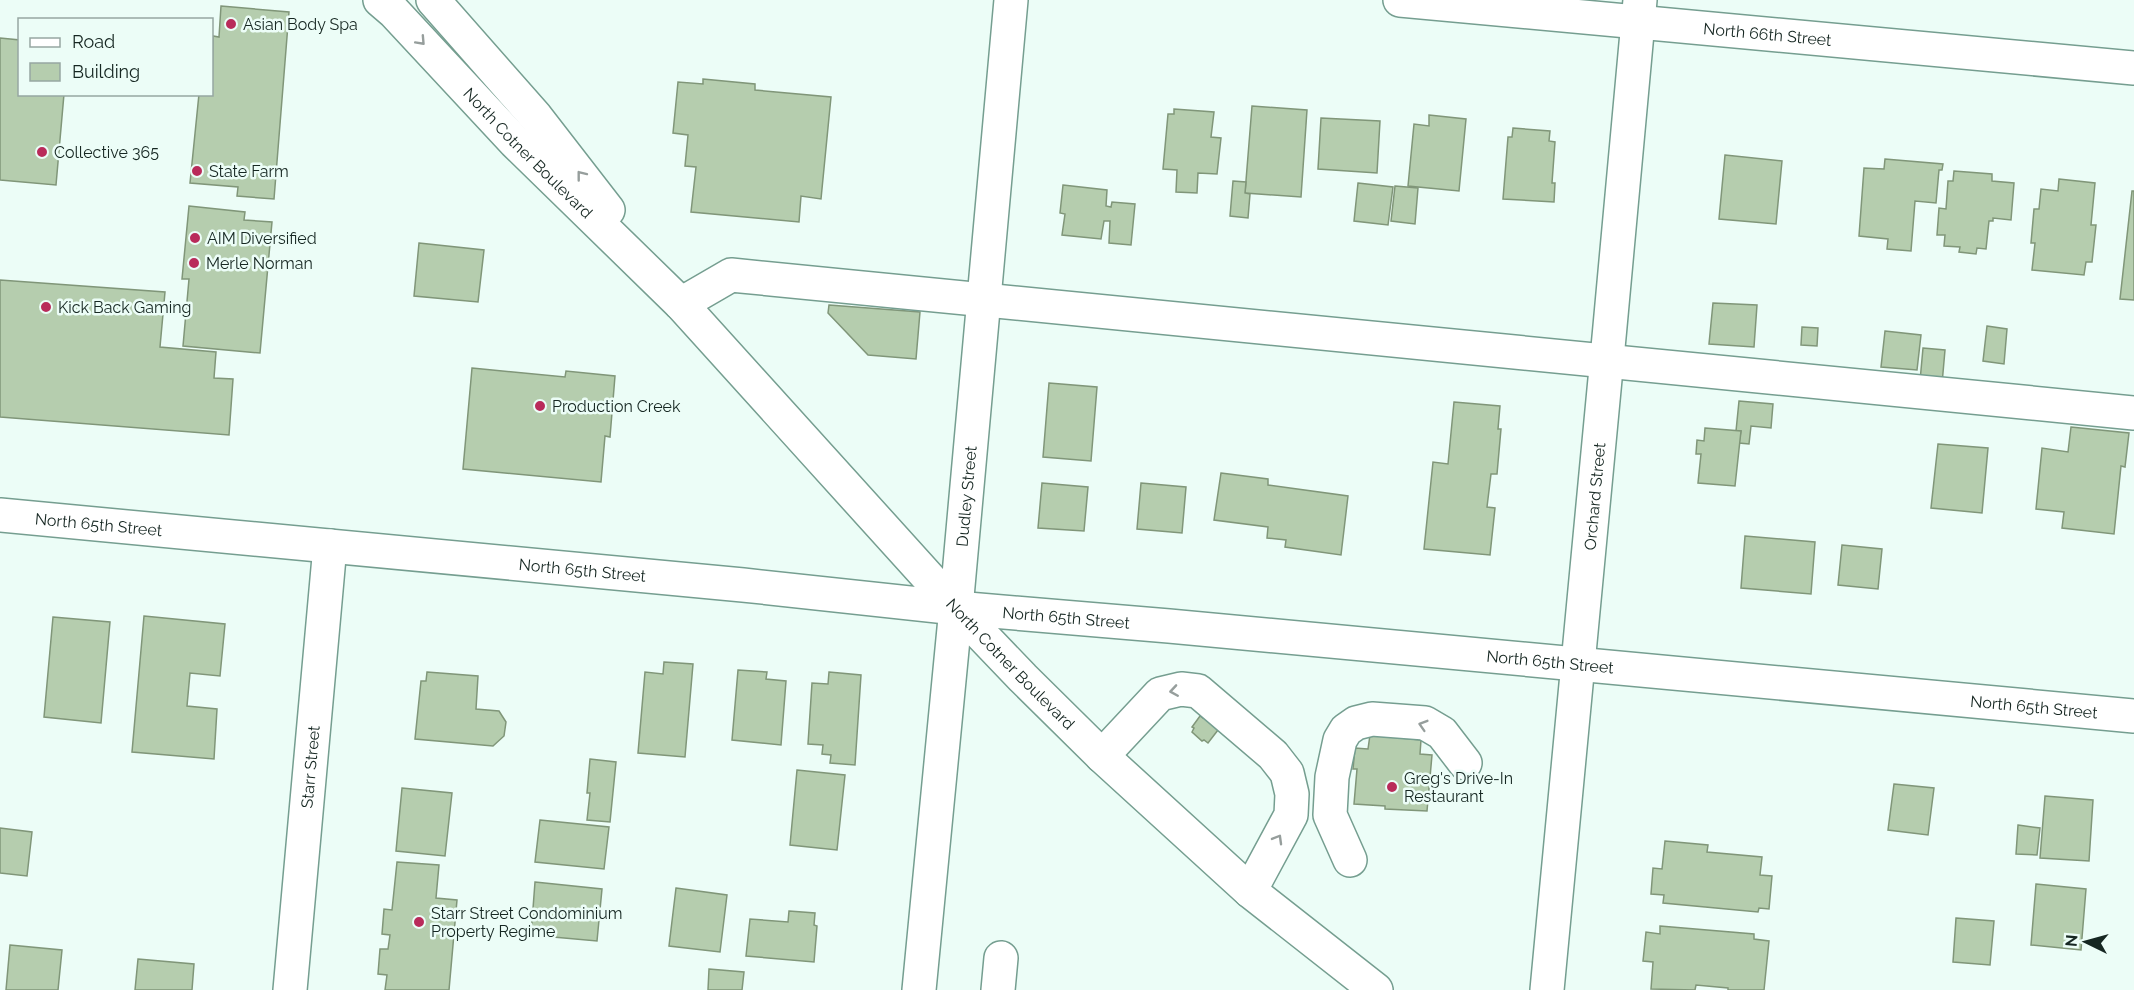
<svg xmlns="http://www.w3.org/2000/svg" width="2134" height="990" font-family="Raleway,sans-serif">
<rect width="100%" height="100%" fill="#ecfdf7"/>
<g fill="#b5cdae" stroke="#809679" stroke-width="1.5">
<polygon points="221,6 289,12 274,199 237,196 238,187 190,183 199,94 212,94 213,36 219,37"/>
<polygon points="0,38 20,40 20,94 64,94 56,185 0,180"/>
<polygon points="703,79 755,84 755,90 831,97 821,199 801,196 799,222 691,212 696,167 685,166 688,135 673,133 678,82 703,84"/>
<polygon points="1252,106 1307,110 1301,197 1245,193"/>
<polygon points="1174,109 1214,112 1211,137 1221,138 1217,174 1198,173 1197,193 1176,192 1177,170 1163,169 1168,114 1174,114"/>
<polygon points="1429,115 1466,119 1459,191 1408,186 1414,124 1429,126"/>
<polygon points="1321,118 1380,121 1377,173 1318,169"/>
<polygon points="1513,128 1550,131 1549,141 1555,142 1552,183 1555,183 1554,202 1503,199 1508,137 1512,137"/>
<polygon points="1725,155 1782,161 1776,224 1719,219"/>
<polygon points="1885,159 1943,164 1942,170 1939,170 1936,203 1915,201 1911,251 1887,249 1888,239 1859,236 1864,168 1884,169"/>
<polygon points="1954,171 1992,174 1992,181 2014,183 2011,220 1993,218 1993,221 1989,221 1986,249 1977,248 1976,254 1959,252 1960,247 1944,246 1945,235 1937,235 1939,208 1946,209 1948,181 1953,181"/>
<polygon points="2059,179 2095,183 2091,225 2096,225 2092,262 2086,262 2084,275 2032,270 2035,243 2031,243 2034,209 2039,209 2041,189 2058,191"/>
<polygon points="1233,181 1246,182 1245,193 1250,194 1248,218 1230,216"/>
<polygon points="1358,183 1393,187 1388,225 1354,221"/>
<polygon points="1063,185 1107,190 1106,206 1111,207 1112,202 1135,204 1131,245 1109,243 1110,221 1104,221 1101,239 1062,235 1065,214 1060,213"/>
<polygon points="1395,186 1418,188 1415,224 1391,221"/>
<polygon points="2132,191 2134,191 2134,300 2120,299"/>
<polygon points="189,206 245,212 244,220 272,222 260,353 183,346 189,279 182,279"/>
<polygon points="419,243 484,250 478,302 414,296"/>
<polygon points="0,280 165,292 160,347 216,352 214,378 233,379 229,435 0,417"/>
<polygon points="1713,303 1757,305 1754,347 1709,344"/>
<polygon points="829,305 920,312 916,359 868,355 828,313"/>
<polygon points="1987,326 2007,329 2004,364 1983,361"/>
<polygon points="1802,327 1818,328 1817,346 1801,345"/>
<polygon points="1885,331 1921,335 1917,370 1881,367"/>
<polygon points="1923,348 1945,350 1942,384 1920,381"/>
<polygon points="472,368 565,377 566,371 615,376 610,437 605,436 601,482 463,469"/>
<polygon points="1049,383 1097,387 1091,461 1043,457"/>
<polygon points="1739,401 1773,404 1771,428 1751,426 1749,444 1739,443 1741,431 1736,431"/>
<polygon points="1454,402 1500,406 1498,429 1501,429 1497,474 1491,474 1487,507 1495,508 1490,555 1424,549 1433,462 1448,464"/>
<polygon points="2071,427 2129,433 2125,467 2121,466 2114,534 2062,528 2064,512 2036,509 2042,448 2068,452"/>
<polygon points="1705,428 1741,431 1735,486 1698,483 1701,454 1696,454 1697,440 1704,441"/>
<polygon points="1938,444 1988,448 1982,513 1931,508"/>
<polygon points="1221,473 1268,479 1268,485 1348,496 1341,555 1285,547 1286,540 1267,538 1268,527 1214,520"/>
<polygon points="1042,483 1088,487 1084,531 1038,528"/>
<polygon points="1141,483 1186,487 1182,533 1137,529"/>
<polygon points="1745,536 1815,542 1811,594 1741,588"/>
<polygon points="1842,545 1882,549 1878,589 1838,585"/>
<polygon points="144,616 225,624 220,676 190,673 187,706 217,709 214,759 132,752"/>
<polygon points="53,617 110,622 101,723 44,717"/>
<polygon points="664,662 693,664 685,757 638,753 645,672 663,674"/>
<polygon points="738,670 767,672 766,679 786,681 781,745 732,740"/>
<polygon points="427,672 478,676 476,709 499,711 506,722 504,736 493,746 415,739 421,681 426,681"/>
<polygon points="829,672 861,675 855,765 830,763 831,755 822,754 823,745 808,744 812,683 828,684"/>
<polygon points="1200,716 1203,718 1205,716 1217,726 1216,728 1218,730 1208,743 1204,740 1202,741 1192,732 1194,728 1192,727"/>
<polygon points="1370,735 1421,740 1420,754 1432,755 1427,811 1385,809 1385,806 1354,804 1357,769 1353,769 1355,748 1368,749"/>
<polygon points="590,759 616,762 610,822 587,820 590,793 587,793"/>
<polygon points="797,770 845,775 837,850 790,845"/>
<polygon points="1894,784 1934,788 1928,835 1888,830"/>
<polygon points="402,788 452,793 445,856 396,851"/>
<polygon points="2045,796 2093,800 2089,861 2040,858"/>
<polygon points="540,820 609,827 604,869 535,862"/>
<polygon points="2018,825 2040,828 2037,855 2016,854"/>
<polygon points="0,828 32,832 27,876 0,873"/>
<polygon points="1665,841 1708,845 1707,852 1762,857 1760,875 1772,876 1769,909 1759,908 1758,912 1663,903 1664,895 1651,894 1653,868 1662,869"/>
<polygon points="397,862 439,865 436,898 457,900 449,990 385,990 387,975 378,974 380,949 388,949 390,935 382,934 384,909 392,910"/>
<polygon points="535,882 602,889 597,941 531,935"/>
<polygon points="2036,884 2086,889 2081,950 2031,945"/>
<polygon points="676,888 727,895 720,952 669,946"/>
<polygon points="789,911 815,913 814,925 817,926 814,962 746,956 750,919 788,922"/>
<polygon points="1956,918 1994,921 1990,965 1953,962"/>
<polygon points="1660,926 1754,934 1754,939 1769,941 1764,990 1728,990 1728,988 1696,985 1695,990 1651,989 1653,962 1643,961 1646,932 1660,934"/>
<polygon points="10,945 62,950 58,990 6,990"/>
<polygon points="138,959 194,964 192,990 135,990"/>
<polygon points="709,969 744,972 742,990 708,990"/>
</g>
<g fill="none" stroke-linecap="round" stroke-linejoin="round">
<g stroke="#759e90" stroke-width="36">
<g id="minor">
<polyline points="681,304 731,275 2134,413"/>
<path id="s1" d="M0,515L743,585L956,608L1169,626L2134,716"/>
<polyline points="1102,756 1160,694 1181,689 1198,691 1273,755 1287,773 1292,794 1291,815 1250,891"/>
<polyline points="1350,860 1330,815 1332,777 1340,740 1346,730 1356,723 1372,719 1425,723 1442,733 1465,763"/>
<path id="s2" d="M290,990L330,546"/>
<path id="s3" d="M919,990L956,608L1011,0"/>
<polyline points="998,990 1001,958"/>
<path id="s4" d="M1547,990C1581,660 1609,330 1640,0"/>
</g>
</g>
<g stroke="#759e90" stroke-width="36">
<g id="major">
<path id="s5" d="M380,0L394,12L515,142L681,304L956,608L1023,678L1102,756L1250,891L1376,990"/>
<polyline points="433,0 536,117 608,210"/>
<path id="s6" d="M1400,0L2134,68"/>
</g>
</g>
<use href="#minor" stroke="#fff" stroke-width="33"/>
<use href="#major" stroke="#fff" stroke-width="33"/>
</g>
<defs><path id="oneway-chevron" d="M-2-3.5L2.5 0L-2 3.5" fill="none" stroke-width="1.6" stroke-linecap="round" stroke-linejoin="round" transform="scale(1.5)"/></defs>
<g stroke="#969e9c">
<use href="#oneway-chevron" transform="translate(421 41) rotate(47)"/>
<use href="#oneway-chevron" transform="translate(581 175) rotate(-128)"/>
<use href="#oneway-chevron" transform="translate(1174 691) rotate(171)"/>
<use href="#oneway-chevron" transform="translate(1423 725) rotate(-163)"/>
<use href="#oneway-chevron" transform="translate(1278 839) rotate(-60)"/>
</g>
<g fill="#b92b5a" stroke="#ecfdf7" stroke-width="2">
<circle cx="231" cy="24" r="6"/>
<circle cx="42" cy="152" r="6"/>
<circle cx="197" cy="171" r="6"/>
<circle cx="195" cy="238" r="6"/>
<circle cx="194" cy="263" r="6"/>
<circle cx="46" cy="307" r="6"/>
<circle cx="540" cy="406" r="6"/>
<circle cx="1392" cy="787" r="6"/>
<circle cx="419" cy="922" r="6"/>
</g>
<g text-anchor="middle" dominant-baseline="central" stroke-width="5" stroke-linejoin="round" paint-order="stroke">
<g font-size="16" fill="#162722" stroke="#ecfdf7" text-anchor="start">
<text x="243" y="24">Asian Body Spa</text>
<text x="54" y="152">Collective 365</text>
<text x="209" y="171">State Farm</text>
<text x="207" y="238">AIM Diversified</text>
<text x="206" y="263">Merle Norman</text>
<text x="58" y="307">Kick Back Gaming</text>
<text x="552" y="406">Production Creek</text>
<text x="1404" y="778">Greg's Drive-In<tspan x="1404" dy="18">Restaurant</tspan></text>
<text x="431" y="913">Starr Street Condominium<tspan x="431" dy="18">Property Regime</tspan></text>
</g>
<g font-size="16" fill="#162722" stroke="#ecfdf7">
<text stroke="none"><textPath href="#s6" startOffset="369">North 66th Street</textPath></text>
<text stroke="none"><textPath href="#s5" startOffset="213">North Cotner Boulevard</textPath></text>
<text stroke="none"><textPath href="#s3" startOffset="496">Dudley Street</textPath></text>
<text stroke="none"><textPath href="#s4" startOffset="496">Orchard Street</textPath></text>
<text stroke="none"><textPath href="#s1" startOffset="99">North 65th Street</textPath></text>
<text stroke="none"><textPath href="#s1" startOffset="585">North 65th Street</textPath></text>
<text stroke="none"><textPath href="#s1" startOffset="1071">North 65th Street</textPath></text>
<text stroke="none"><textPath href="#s1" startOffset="1557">North 65th Street</textPath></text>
<text stroke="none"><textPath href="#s5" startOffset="916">North Cotner Boulevard</textPath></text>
<text stroke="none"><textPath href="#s1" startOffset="2043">North 65th Street</textPath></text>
<text stroke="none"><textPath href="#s2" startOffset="224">Starr Street</textPath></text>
</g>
</g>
<rect x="18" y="18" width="195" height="78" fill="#ecfdf7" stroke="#96a7a2" stroke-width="1.5"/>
<rect x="30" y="38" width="30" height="9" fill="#ffffff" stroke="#96a7a2" stroke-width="1.5"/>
<text x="72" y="48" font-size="18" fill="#162722">Road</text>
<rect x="30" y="63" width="30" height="18" fill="#b5cdae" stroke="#96a7a2" stroke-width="1.5"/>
<text x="72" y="78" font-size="18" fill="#162722">Building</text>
<g transform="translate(2086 942) rotate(275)" stroke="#ecfdf7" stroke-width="4.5" paint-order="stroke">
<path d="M0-4.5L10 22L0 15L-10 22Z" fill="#162722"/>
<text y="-9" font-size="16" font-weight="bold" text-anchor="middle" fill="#162722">N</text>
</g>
</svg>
